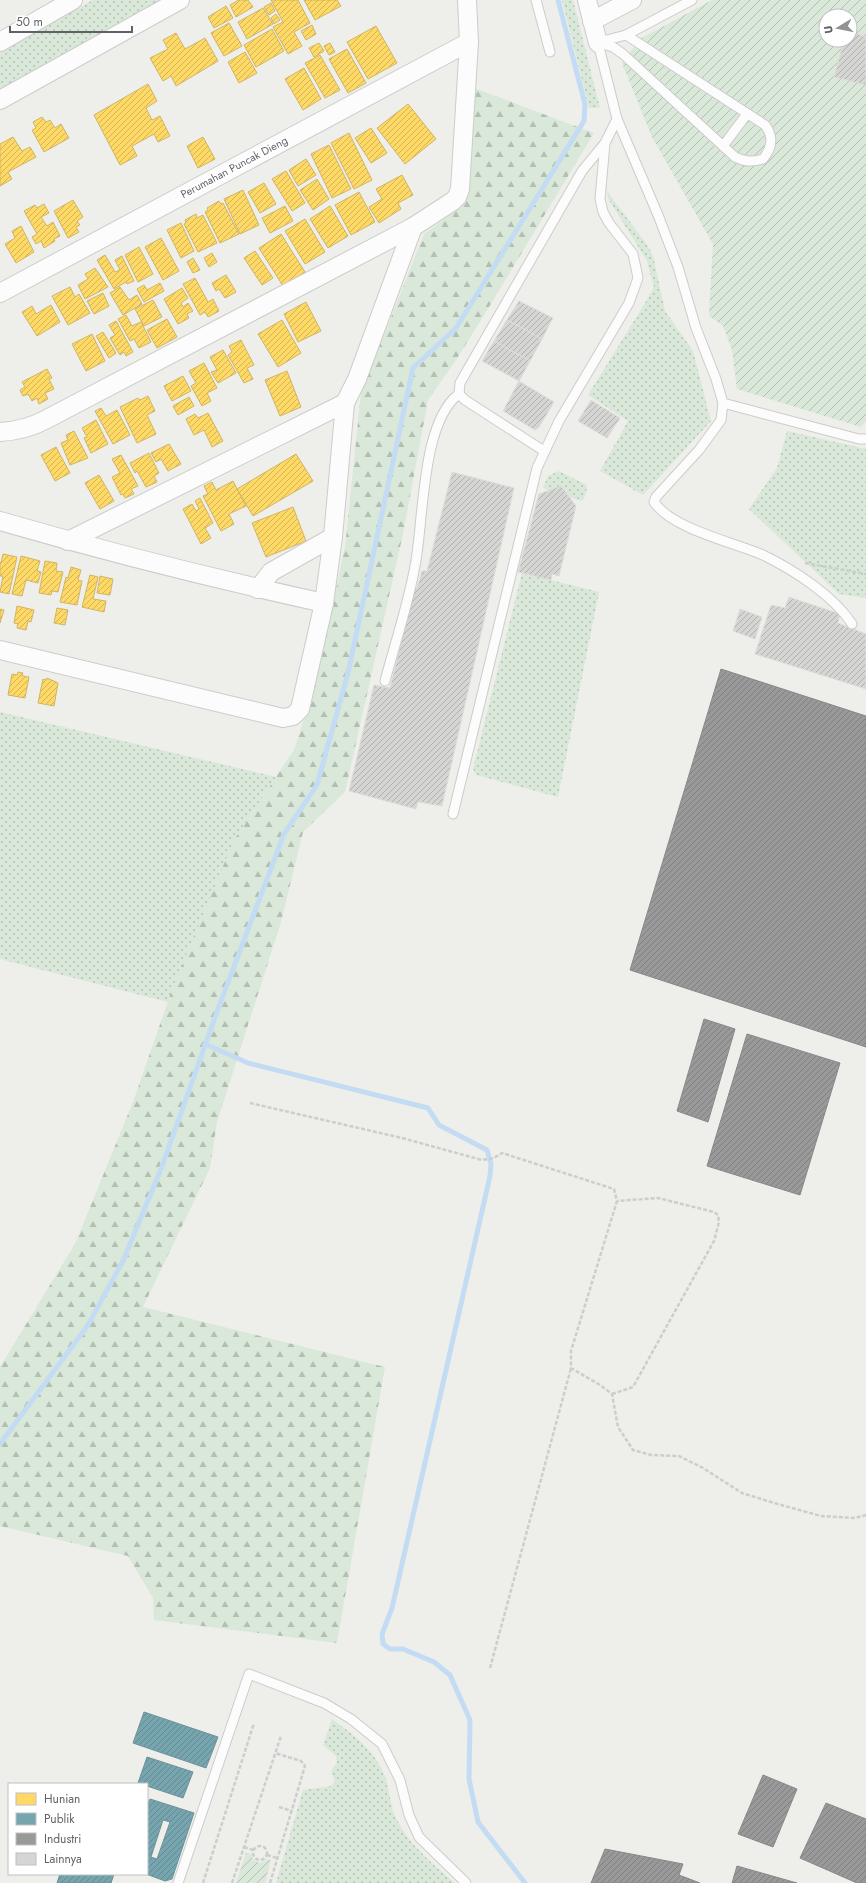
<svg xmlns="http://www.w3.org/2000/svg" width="866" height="1883" font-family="Jost,sans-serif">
<defs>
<pattern id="grass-dots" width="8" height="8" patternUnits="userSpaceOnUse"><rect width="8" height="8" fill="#d9e8d8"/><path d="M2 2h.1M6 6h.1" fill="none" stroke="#b3bfb3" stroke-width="1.8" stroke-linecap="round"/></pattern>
<pattern id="forest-firs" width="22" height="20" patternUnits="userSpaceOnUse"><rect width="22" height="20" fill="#d9e8d8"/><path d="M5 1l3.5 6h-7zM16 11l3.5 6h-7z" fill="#b3bfb3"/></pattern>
<pattern id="garden-furrows" width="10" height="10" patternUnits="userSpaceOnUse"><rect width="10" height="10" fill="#d9e8d8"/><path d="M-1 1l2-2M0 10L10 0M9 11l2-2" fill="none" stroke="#b3bfb3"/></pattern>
<pattern id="homes-hatch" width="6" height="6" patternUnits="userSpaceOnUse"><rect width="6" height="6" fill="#ffd966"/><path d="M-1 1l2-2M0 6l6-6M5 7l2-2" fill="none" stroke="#d2b358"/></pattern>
<pattern id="public-hatch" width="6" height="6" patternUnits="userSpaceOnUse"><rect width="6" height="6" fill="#76a5af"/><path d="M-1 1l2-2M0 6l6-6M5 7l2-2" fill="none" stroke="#648a92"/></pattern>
<pattern id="industry-hatch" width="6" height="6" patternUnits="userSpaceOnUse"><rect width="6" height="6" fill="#999"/><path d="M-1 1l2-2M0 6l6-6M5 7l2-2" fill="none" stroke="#808081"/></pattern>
<pattern id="building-hatch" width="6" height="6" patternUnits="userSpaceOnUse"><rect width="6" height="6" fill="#d5d5d3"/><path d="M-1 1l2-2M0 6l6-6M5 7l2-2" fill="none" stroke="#b0b0af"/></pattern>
</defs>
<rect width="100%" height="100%" fill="#eeeeea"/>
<g fill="url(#grass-dots)">
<polygon points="93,0 167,0 0,92 0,51"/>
<polygon points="562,0 573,0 600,108 589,108"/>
<polygon points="606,190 648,246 653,256 665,311 693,351 711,421 643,495 600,471 628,421 588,395 647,300 654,287 647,261 609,200"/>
<polygon points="787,431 866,449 866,598 839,594 749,509 777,468"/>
<polygon points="559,471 585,484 587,488 584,499 581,501 543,488 548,476"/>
<polygon points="522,573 599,592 558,797 476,775 473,769"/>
<polygon points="0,712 276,777 234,840 168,1002 0,959"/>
<path d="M332,1719C355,1736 376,1751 386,1779C390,1792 390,1806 396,1818C409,1845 433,1864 455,1883H276L303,1790L331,1786L335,1782L331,1772L337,1762L336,1756L323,1745Z"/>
</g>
<polygon fill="url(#forest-firs)" points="474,88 594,133 489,307 456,360 428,400 403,534 345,792 303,832 281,922 217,1122 210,1168 143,1307 385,1367 337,1643 154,1620 153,1598 128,1556 0,1526 0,1367 75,1244 133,1102 174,984 234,840 294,750 316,682 345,547 361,393 424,234 457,210 466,196"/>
<g fill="url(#garden-furrows)" fill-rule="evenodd">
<path d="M712,0H866V421L861,427L737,389L732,350L723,326L709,316L713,244L652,137L622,63L640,39ZM826,16H850V40H826Z"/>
<path d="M246,1853L251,1854C253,1863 261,1865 267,1859L271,1860L265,1883H236Z"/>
</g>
<g fill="url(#homes-hatch)" stroke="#cfb566">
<polygon points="239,0 248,0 253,7 236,17 230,5"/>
<polygon points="271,0 298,0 310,23 294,32 302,46 288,54 273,27 283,22"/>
<polygon points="304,0 337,0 341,6 315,20"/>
<polygon points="271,3 275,11 269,15 264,7"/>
<polygon points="226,6 233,18 214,28 208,17"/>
<polygon points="263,8 273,24 247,39 238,22"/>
<polygon points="276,14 280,20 274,24 271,18"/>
<polygon points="229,23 242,46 224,56 211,33"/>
<polygon points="312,25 316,34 306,40 301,31"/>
<polygon points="376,26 397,63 368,79 347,42"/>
<polygon points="272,29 284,51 256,67 244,45"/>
<polygon points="176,33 185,49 205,38 218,61 176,86 171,76 163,81 150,58 168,49 163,40"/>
<polygon points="319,43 324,51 314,57 309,48"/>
<polygon points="330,43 335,52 329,55 324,46"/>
<polygon points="347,49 366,83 348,93 329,59"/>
<polygon points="245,52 257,73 239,83 228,62"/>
<polygon points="320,55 340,90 325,98 305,63"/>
<polygon points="304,68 321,99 303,110 285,79"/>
<polygon points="148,84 157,101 146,108 152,120 160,116 170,136 158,142 154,134 132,146 137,156 120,165 94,115"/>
<polygon points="408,104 436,139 405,164 377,128"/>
<polygon points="42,117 46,122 50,120 55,128 61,124 69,138 44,152 32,130 36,128 33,122"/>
<polygon points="371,128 387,153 371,163 355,138"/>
<polygon points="349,133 372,180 354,189 331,143"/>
<polygon points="13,137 22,151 30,147 36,157 8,172 12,179 0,186 0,144"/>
<polygon points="203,137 215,159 198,168 187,146"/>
<polygon points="329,145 351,189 332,198 311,154"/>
<polygon points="306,159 316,175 298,186 289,170"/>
<polygon points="286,171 305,203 292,211 272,179"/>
<polygon points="402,175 413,195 398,203 401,209 379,223 369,207 382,199 376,189"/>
<polygon points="317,179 329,199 313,210 300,190"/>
<polygon points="264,183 276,204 260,213 248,192"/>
<polygon points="243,190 259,225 240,234 224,199"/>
<polygon points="359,192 375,222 351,235 335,205"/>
<polygon points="73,200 83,217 77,221 80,225 76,227 79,232 68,238 54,211"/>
<polygon points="219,201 221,204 223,203 239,234 220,243 205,212 208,210 207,208"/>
<polygon points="44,204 49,213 41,217 47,226 53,222 60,236 54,239 55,241 44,248 41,241 36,244 32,237 37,234 24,211 35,205 37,208"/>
<polygon points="285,206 293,221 270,233 262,218"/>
<polygon points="330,206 348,236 328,248 310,219"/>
<polygon points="196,214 197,218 203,215 217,243 198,252 184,224 186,223 185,220"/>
<polygon points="305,219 325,252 305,264 285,231"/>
<polygon points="181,223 194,251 181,258 167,230"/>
<polygon points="21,226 34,252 16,263 5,244 15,238 12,231"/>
<polygon points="281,234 305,272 283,286 259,248"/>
<polygon points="161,238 179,271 163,280 145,247"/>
<polygon points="139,247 153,274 138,282 125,255"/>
<polygon points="255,251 273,278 262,285 244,258"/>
<polygon points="212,253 217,262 209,267 204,258"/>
<polygon points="105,255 115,272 120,270 115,260 122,256 134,281 127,284 126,282 114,289 97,260"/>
<polygon points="193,258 200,270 193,273 187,262"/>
<polygon points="95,268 108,287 85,299 78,285 88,279 85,274"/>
<polygon points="226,275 236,292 225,298 219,289 216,291 212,283"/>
<polygon points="195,278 208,302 213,299 219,311 208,317 205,312 200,315 183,284"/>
<polygon points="160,283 164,291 144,302 137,289 144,285 147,290"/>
<polygon points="70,287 75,297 79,294 90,313 68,325 52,296"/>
<polygon points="120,287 129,300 137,295 142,304 123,315 110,293"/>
<polygon points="182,288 188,298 181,303 183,307 188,303 193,311 187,314 189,318 178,324 164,299"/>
<polygon points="103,293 109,306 94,314 87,301"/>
<polygon points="153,300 162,317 144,326 135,309"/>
<polygon points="306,302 321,331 298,342 284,314"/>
<polygon points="51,305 60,322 37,336 22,312 32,306 36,314"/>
<polygon points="126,315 132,326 141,322 151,342 139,348 134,339 130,341 118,319"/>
<polygon points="167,319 177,337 157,348 147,330"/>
<polygon points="282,320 301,353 278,367 258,334"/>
<polygon points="116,321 133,352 126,356 124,352 120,355 110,338 115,335 109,325"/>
<polygon points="103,332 116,353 109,358 96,336"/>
<polygon points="92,334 105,361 86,371 72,344"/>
<polygon points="241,340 254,365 247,368 253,379 244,383 228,355 232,352 229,346"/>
<polygon points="223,350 236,373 218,383 211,372 217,370 210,357"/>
<polygon points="204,363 217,388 207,393 211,401 202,406 191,386 196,383 189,371"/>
<polygon points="47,369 52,378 49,379 54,389 45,393 48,399 39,404 37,398 32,401 28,394 23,396 20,390 25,387 22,382"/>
<polygon points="287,371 301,407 280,416 265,380"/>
<polygon points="183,376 191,391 172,401 164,386"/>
<polygon points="148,396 155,411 147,415 156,434 137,443 120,407 138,398 140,400"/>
<polygon points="189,397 194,406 178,415 173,406"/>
<polygon points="101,408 106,416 117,410 130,435 113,444 95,411"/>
<polygon points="208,413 223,441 212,447 204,430 194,435 186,419 195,414 198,418"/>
<polygon points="96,420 108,444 91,453 84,438 87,437 82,428"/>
<polygon points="74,431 88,458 70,465 61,443 68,440 66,435"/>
<polygon points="169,444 181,464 168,471 161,459 156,462 151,453"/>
<polygon points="56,447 70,473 55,481 41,455"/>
<polygon points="149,453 159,473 154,476 157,482 146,487 137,471 135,473 130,463"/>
<polygon points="296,454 313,481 253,516 237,489"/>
<polygon points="121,455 138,486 131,489 134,494 125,498 123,494 121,495 112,477 120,473 112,459"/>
<polygon points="99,475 114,501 100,509 85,483"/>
<polygon points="233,481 246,506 229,514 234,524 221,531 203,496 208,494 204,486 212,482 216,490"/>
<polygon points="200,498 213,523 205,528 211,538 201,544 183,509 192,504 196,511 199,509 195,501"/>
<polygon points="293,507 306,541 266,557 252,523"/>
<polygon points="3,554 17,557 9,594 0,592 3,576 0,576 0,562 1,563"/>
<polygon points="21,556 40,561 37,571 41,572 38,583 26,580 22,596 12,594"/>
<polygon points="45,561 57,563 56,571 63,572 58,592 52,591 51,595 39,593"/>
<polygon points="71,567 81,570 78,580 82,581 77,605 60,602 66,577 68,578"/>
<polygon points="90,575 98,577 93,599 106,601 104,612 82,607"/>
<polygon points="100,576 113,579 110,595 97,593"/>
<polygon points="17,606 34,610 31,622 28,621 26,630 17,628 18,624 14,623"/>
<polygon points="57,608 68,610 65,625 54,623"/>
<polygon points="0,609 4,610 0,623"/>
<polygon points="18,672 23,673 22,676 29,677 25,698 8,695 12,674 17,675"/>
<polygon points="47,678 58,683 54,706 38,703 43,679 46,680"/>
</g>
<g fill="url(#public-hatch)" stroke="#6f9199" fill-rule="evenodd">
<polygon points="144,1712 218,1737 206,1768 133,1743"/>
<polygon points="147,1757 193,1772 183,1798 147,1786 147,1784 138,1783"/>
<path d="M150,1799L194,1813L172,1879L165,1881L146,1874H147V1806ZM163,1820L170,1822L157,1859L151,1857Z"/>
<polygon points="60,1874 114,1874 111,1883 57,1883"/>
</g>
<g fill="url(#industry-hatch)" stroke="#88888a">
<polygon points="721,669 866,716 866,1047 630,970"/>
<polygon points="704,1019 735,1029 708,1122 677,1111"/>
<polygon points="747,1034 840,1063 800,1195 707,1166"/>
<polygon points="763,1775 797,1789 773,1847 738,1834"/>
<polygon points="826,1803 866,1819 866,1883 857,1883 800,1858"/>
<polygon points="605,1849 683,1864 679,1875 700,1883 591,1883"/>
<polygon points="737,1866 797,1883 732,1883"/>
</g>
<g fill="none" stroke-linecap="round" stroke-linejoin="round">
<g stroke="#c4dcf3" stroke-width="5">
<polyline points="205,1044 248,1063 428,1108 439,1125 487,1150 491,1164 490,1176 392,1608 382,1634 383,1644 390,1649 403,1649 434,1662 450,1675 470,1720 469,1779 478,1822 525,1883"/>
<polyline points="0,1444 88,1325 123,1261 161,1169 218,1009 284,834 317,785 348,673 413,368 456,328 584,121 585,104 558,0"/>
</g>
</g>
<g fill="url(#building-hatch)" stroke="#deddd9">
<polygon points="850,31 866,37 866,85 834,77 844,40 850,40"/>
<polygon points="519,301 553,318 542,339 507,320"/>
<polygon points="507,320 542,339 530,361 494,341"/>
<polygon points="494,341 530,361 519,381 482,361"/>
<polygon points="519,381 554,402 539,427 535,430 503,411"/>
<polygon points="591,400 620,418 607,438 578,421"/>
<polygon points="452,472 514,488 442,806 418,802 416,809 349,791 374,685 390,688 414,588 417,588 422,571 427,571"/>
<polygon points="561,486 576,506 559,576 552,574 551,580 518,572 539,494"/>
<polygon points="789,597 840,614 838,623 866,634 866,689 755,654 771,605 785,608"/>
<polygon points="740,609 762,617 755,639 733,631"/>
</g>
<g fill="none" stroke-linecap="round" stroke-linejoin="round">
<g stroke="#cccccb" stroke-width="11">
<g id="service">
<polyline points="536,0 550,52"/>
<polyline points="599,42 626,35 692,0"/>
<path d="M598,43L617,119L658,215L678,267L696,328L716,379L723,403L721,420L699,450L656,497L654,502C672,529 733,542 763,555C794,570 834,596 852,624"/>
<path d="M598,43L613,47L623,54L735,157C745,162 752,162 763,159C772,148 774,137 765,125L626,35"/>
<polyline points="723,146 747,114"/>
<polyline points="723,403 859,439 866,439"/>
<polyline points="544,451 465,400 459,394 460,383 582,171 605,143"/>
<path d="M385,681C395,643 408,605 415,566C424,520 421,422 459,394"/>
<polyline points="453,814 537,468 559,421 629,303 638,278 633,254 609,223 603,212 600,199 605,143 617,119"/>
<polyline points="178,1883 249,1674 324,1703 351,1719 382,1744 400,1780 409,1815 419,1837 466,1883"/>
</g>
</g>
<g stroke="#cccccb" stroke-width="20">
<g id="minor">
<polyline points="587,0 598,43"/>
<polyline points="592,21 632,0"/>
<polyline points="0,42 73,0"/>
<polyline points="0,100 180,0"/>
<polyline points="0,293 469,42"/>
<path d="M0,432C17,431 30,428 45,420L413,227"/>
<path d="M0,521C107,552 215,579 324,603"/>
<polyline points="68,541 345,403"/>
<polyline points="258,589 271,572 333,537"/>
<polyline points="0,650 283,718 293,716 300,709 324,603 333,537 345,403 357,379 413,227 453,201 457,197 460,189 469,42 467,0"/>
</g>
</g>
<g stroke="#cacfcd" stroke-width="2.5" stroke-dasharray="4 2" stroke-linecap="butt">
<polyline points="805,563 866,574"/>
<polyline points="250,1103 402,1138 482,1160 494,1158 502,1153 614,1189 617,1201 571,1351 571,1368 600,1385 612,1394 618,1427 633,1450 651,1455 679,1456 703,1468 742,1493 774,1503 821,1516 855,1518 866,1515"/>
<polyline points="612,1394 633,1387 714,1241 719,1222 718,1215 714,1212 658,1198 617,1201"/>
<polyline points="490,1668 571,1368"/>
<polyline points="279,1807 292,1811"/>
<circle cx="260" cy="1853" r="7"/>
<polyline points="244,1847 253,1850"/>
<polyline points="267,1855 277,1858"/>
<polyline points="203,1883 254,1723"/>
<polyline points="232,1883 281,1736"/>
<polyline points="270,1883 305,1766 301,1761 275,1753"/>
</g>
<use href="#service" stroke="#fcfcfc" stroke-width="9"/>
<use href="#minor" stroke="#fcfcfc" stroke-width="18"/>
</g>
<g text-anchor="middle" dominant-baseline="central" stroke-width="4" stroke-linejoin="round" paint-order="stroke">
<g font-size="11" fill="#606267" stroke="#fff">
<text transform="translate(234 167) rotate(-28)">Perumahan Puncak Dieng</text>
</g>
</g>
<rect x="8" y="1783" width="140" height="92" fill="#ffffff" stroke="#bfc0c2"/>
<rect x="16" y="1793" width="20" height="12" fill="#ffd966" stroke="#bfc0c2"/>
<text x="44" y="1803" font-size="12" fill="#606267">Hunian</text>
<rect x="16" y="1813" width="20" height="12" fill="#76a5af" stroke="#bfc0c2"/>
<text x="44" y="1823" font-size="12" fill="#606267">Publik</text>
<rect x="16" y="1833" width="20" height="12" fill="#999999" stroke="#bfc0c2"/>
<text x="44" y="1843" font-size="12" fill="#606267">Industri</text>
<rect x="16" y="1853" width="20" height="12" fill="#d5d5d3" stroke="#bfc0c2"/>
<text x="44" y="1863" font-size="12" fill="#606267">Lainnya</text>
<g transform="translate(838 28) rotate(260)"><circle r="19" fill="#ffffff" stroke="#bfc0c2"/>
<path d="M0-3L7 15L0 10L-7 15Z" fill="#929395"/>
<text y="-6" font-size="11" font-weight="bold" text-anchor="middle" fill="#606267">U</text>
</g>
<path d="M10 26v6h122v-6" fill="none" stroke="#606267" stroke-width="2"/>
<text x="16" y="26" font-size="12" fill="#606267" stroke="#ffffff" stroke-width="3" paint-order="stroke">50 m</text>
</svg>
